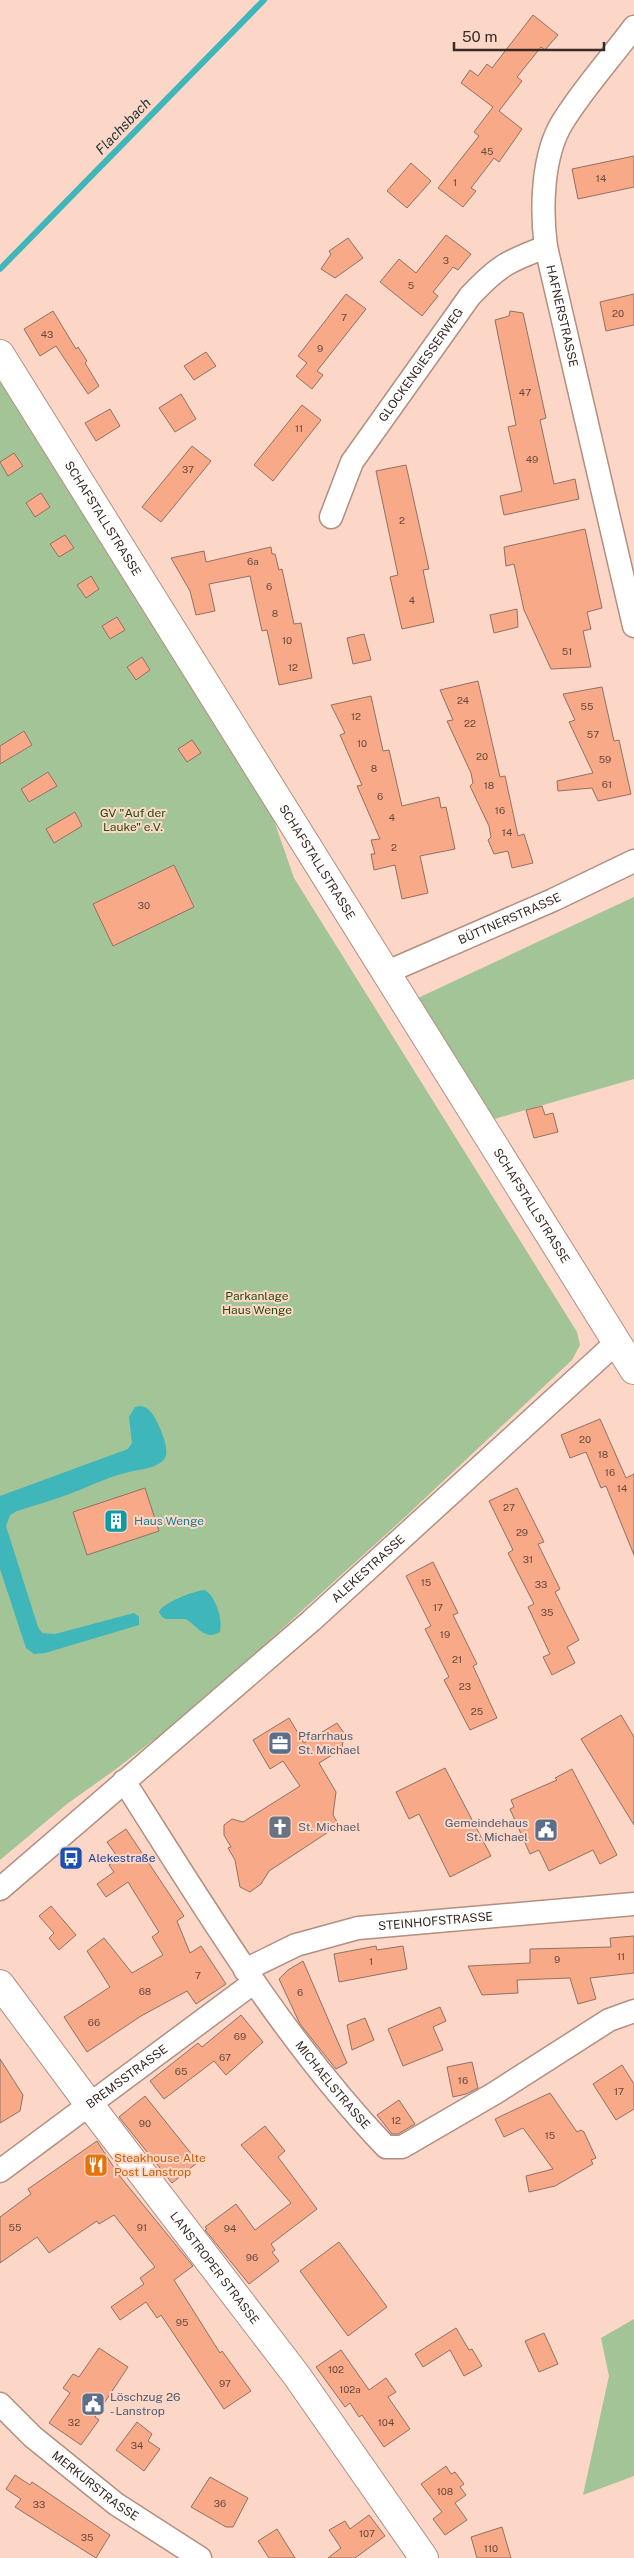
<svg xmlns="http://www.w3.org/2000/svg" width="634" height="2558" font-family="'Public Sans',sans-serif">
<rect width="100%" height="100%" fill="#fcd6c7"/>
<g fill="#a2c496">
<polygon points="0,379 254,763 294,878 577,1332 580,1345 572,1360 405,1517 195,1708 116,1769 67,1804 0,1860"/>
<polygon points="634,897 634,1079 484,1122 405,1004"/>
<polygon points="634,2319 634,2476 583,2495 609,2376 601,2338"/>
</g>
<g fill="#3eb6ba">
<path d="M141,1406C152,1408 155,1419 160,1428C163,1436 169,1450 165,1458C160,1467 143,1469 134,1471C112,1475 93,1485 72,1493C54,1500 35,1505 17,1511L10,1515L6,1526L38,1627L42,1633L55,1634L134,1613L139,1617V1625L45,1653L34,1654L26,1648L0,1569V1496L128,1449L132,1443L129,1417L135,1407Z"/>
<path d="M205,1590C216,1597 223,1620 220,1632C205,1641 198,1627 186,1619H166L162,1617L159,1612C162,1603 196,1590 205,1590Z"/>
</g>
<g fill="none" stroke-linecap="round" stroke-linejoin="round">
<polyline stroke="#3eb6ba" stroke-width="6" points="0,269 264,0"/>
</g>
<g fill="#f8a988" stroke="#927163">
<polygon points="533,15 558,35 545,50 541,47 517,77 522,81 499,111 522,129 499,162 494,158 471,188 476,191 463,207 438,188 479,136 474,132 493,107 461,83 470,70 478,76 487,64 492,68"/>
<polygon points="634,156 634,187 578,199 572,169"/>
<polygon points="411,163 431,181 407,208 387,191"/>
<polygon points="446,235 471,254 458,270 453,267 433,292 438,296 422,316 380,282 399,259 416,273"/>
<polygon points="348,238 363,258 335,278 321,269 331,254 329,251"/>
<polygon points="346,294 366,309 317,371 323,375 312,389 296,376 307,363 298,356"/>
<polygon points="634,294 634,325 606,331 600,302"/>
<polygon points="53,311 76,349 78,347 87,361 85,363 99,386 88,394 56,346 40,356 24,329"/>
<polygon points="510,311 523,313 546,418 540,420 554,484 575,479 579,499 504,515 500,496 522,491 508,427 516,425 495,320 509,316"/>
<polygon points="206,352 216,366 194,380 184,366"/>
<polygon points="181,394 196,419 175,432 159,408"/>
<polygon points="302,405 321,420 273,481 254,465"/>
<polygon points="110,409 120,426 96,441 85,423"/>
<polygon points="192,446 211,461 161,522 142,507"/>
<polygon points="14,453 23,466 8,476 0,462"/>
<polygon points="406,465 429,569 423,570 434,622 402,629 390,577 398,575 376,471"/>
<polygon points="41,493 50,507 35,517 26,503"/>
<polygon points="585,529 602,608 587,612 591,629 583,631 591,667 551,669 524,610 514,564 506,566 504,547"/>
<polygon points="65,535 74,548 59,557 50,544"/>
<polygon points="271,547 272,554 275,554 279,570 282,569 294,624 301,623 312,678 279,685 267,630 262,631 250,576 209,584 215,611 196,615 190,591 171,558 204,551 206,562"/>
<polygon points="91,576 99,589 86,598 77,585"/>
<polygon points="517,609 518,627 494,633 490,615"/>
<polygon points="117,617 125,630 110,639 102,626"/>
<polygon points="364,634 371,660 353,664 347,638"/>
<polygon points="142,657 150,670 136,680 127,667"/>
<polygon points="478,681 500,777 505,776 518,836 524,834 533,863 512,868 508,851 494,854 488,840 491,837 489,826 470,786 473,783 471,773 447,721 453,720 440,690"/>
<polygon points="602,687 614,741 619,740 631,794 598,801 592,788 558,791 557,781 593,773 569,722 575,720 563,694"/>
<polygon points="371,696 383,751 389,750 402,806 439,797 441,808 446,807 455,849 420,856 428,893 402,899 395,865 374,870 371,854 375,854 371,840 380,839 357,786 362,785 340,735 345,733 331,705"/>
<polygon points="24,731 32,745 0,764 0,746"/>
<polygon points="192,740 201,753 187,762 178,749"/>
<polygon points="48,772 57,786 29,802 21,789"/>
<polygon points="75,812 82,826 54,843 46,829"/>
<polygon points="174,865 194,907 113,946 93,904"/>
<polygon points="542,1106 545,1115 553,1113 558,1132 534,1138 526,1110"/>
<polygon points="600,1419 626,1478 634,1474 634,1555 606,1486 601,1488 586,1452 570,1458 561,1435"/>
<polygon points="145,1488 159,1531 87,1555 73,1512"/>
<polygon points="517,1488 544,1542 538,1544 560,1589 555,1592 579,1640 567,1647 575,1663 552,1675 543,1657 550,1654 528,1607 534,1604 508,1553 513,1550 489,1501"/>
<polygon points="433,1562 458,1613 453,1615 477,1664 473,1666 497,1718 470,1730 444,1680 449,1677 425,1629 431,1626 406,1576"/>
<polygon points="621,1715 634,1737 634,1825 581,1739"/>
<polygon points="289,1718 304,1743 337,1723 344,1733 342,1749 319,1763 336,1792 333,1815 339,1825 269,1871 261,1884 250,1892 240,1887 235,1860 228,1848 231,1847 224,1835 224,1825 232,1819 243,1822 300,1786 283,1761 270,1769 253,1740"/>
<polygon points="445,1768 491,1856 450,1877 419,1814 409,1819 396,1792"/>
<polygon points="572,1769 617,1855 600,1864 593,1850 549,1871 539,1850 530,1854 510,1809 514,1807 511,1800 557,1780 555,1778"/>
<polygon points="126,1829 184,1916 177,1921 190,1953 201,1946 226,1984 196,2004 187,1991 141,2016 87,2052 64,2017 110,1987 87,1951 104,1938 132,1973 163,1955 152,1937 159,1932 128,1882 106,1897 97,1884 114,1872 109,1865 119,1859 107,1842"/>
<polygon points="51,1906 76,1935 59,1950 49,1938 54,1933 39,1916"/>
<polygon points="634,1936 634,1973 590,1978 596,1999 578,2004 570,1978 517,1980 518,1993 482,1995 468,1966 530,1963 530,1949 611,1947 610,1938"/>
<polygon points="376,1946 377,1950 403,1946 407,1969 339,1982 334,1954"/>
<polygon points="303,1961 347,2063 336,2069 300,2024 279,1979 288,1970"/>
<polygon points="440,2007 446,2021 433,2027 443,2050 403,2066 388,2029"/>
<polygon points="241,2015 263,2042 226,2075 214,2061 164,2099 150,2081 198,2043 202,2047"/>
<polygon points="365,2018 374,2040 352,2050 347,2025"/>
<polygon points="0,2059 23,2095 20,2111 0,2123"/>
<polygon points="472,2062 478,2088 466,2094 453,2097 447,2067"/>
<polygon points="622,2065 634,2084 634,2109 616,2120 593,2084"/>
<polygon points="550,2093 577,2132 581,2130 584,2132 596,2158 591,2160 593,2164 555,2186 529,2192 526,2176 553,2169 523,2128 504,2137 495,2119"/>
<polygon points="145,2096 198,2162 172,2183 119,2117"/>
<polygon points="399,2100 415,2124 398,2134 392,2134 377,2115"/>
<polygon points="265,2126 285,2151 278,2157 317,2209 271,2244 275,2250 272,2252 279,2261 249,2284 205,2230 207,2229 205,2227 236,2204 255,2230 291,2203 241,2145"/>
<polygon points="97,2141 118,2174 193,2266 174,2280 220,2353 222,2351 251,2391 224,2409 161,2315 157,2318 146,2302 120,2320 111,2307 144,2284 140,2278 155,2267 114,2215 99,2224 97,2221 49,2253 37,2237 0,2263 0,2217 31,2194 28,2189"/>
<polygon points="339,2242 387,2307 348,2336 300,2271"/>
<polygon points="456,2328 469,2350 472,2349 482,2366 464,2376 450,2350 423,2367 415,2354"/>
<polygon points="544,2333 558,2364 539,2372 525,2341"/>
<polygon points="99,2348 128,2367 95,2417 99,2420 81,2445 49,2423 70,2393 63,2388 73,2374 79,2377"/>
<polygon points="341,2350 369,2390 386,2378 396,2392 388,2397 410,2429 384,2447 362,2415 359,2417 350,2403 345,2407 316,2367"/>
<polygon points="137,2422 152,2434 148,2441 160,2449 144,2471 116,2450"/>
<polygon points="446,2466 451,2474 455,2472 464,2484 460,2487 466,2495 455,2503 467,2520 445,2535 433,2519 442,2512 421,2484"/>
<polygon points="15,2475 30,2485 32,2482 110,2535 96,2558 15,2507 21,2499 6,2489"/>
<polygon points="210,2477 248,2498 233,2527 226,2527 191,2507"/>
<polygon points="369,2515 385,2536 355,2558 328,2558 341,2548 329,2530 345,2521 350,2529"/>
<polygon points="502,2527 511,2558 477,2558 471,2537"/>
<polygon points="277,2529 295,2558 269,2558 258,2541"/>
</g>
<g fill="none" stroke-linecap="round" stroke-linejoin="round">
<g stroke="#b28f81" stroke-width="25">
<g id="street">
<path id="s1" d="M634,27C611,58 582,90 562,123C542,156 541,210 546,247L634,626"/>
<path id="s2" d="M331,517L352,462L470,296C498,266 508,261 546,247"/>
<path id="s3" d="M385,973L553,900L634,861"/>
<path id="s4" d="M124,1781C205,1908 282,2038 386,2147H402L495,2093L609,2020L634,2011"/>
<path id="s5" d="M0,1889L311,1621L617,1342"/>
<path id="s6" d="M245,1970L296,1945L358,1928L634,1904"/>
<path id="s7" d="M0,2171L253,1983"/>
<path id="s8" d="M0,2404L33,2437L116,2504L200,2558"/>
</g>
</g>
<g stroke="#b28f81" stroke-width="30">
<g id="secondary">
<path id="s9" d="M0,354L634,1370"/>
<path id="s10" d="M0,1984L89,2104L297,2376L424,2558"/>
</g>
</g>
<use href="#street" stroke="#fff" stroke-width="22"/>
<use href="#secondary" stroke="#fff" stroke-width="28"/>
</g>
<defs>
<g id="building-square" transform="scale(1.25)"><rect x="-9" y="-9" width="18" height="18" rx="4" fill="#0f9aa8" stroke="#fcd6c7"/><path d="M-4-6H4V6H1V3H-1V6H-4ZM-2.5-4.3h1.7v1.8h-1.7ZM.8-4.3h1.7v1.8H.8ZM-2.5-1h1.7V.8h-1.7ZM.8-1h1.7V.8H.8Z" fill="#fff"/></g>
<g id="office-square" transform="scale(1.25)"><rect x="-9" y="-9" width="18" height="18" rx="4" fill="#5c6f8a" stroke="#fcd6c7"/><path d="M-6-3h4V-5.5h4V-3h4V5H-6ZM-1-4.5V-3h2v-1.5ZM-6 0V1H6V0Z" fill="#fff"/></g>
<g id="church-square" transform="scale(1.25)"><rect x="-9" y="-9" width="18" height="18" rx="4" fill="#6b7280" stroke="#fcd6c7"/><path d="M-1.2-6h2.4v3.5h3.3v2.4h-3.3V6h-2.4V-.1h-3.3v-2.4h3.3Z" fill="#fff"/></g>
<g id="civic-square" transform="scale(1.25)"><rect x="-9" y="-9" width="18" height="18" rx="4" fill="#5c6f8a" stroke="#fcd6c7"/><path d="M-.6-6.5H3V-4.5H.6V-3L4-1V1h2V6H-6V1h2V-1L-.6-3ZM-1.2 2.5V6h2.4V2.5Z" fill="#fff"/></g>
<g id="bus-square" transform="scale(1.25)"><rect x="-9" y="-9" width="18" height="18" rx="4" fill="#1a4fb4" stroke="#fcd6c7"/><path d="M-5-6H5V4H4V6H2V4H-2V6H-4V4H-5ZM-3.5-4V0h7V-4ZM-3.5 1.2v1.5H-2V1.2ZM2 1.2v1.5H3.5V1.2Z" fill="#fff"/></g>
<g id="restaurant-square" transform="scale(1.25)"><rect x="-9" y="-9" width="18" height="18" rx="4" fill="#e8710a" stroke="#fcd6c7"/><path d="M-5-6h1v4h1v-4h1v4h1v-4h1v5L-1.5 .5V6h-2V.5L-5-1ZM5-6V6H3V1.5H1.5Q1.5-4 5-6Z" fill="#fff"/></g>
</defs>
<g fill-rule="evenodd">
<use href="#building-square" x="116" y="1521"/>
<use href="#office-square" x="280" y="1743"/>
<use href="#church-square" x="280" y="1827"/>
<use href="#civic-square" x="546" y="1830"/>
<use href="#bus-square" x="71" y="1858"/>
<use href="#restaurant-square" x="96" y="2165"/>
<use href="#civic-square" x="93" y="2404"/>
</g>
<g text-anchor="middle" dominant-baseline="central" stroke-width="4" stroke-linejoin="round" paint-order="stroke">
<g font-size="10" fill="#684a3d">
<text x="487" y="151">45</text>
<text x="601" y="178">14</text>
<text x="455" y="182">1</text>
<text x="446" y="260">3</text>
<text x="411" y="285">5</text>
<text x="618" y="313">20</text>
<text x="344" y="317">7</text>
<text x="47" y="334">43</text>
<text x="320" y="348">9</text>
<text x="525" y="392">47</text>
<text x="299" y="428">11</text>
<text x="532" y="459">49</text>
<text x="188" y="469">37</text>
<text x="402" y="520">2</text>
<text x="253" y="561">6a</text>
<text x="269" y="586">6</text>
<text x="412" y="600">4</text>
<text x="275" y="613">8</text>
<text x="287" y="640">10</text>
<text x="567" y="651">51</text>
<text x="293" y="667">12</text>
<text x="463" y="700">24</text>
<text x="587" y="706">55</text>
<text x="356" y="716">12</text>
<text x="470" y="723">22</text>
<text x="593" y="734">57</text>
<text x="362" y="743">10</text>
<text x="482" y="756">20</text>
<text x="605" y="759">59</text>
<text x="374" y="768">8</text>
<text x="607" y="784">61</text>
<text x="489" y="785">18</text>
<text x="380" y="796">6</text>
<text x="500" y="810">16</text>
<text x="392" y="817">4</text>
<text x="507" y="832">14</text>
<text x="394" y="847">2</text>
<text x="144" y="905">30</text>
<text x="585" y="1439">20</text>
<text x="603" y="1454">18</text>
<text x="610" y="1472">16</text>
<text x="622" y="1488">14</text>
<text x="509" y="1507">27</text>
<text x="522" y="1532">29</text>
<text x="528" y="1559">31</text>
<text x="426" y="1582">15</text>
<text x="541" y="1584">33</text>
<text x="438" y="1607">17</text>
<text x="547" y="1612">35</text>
<text x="445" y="1634">19</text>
<text x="457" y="1659">21</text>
<text x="465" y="1686">23</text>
<text x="477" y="1711">25</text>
<text x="621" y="1956">11</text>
<text x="557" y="1959">9</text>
<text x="371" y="1961">1</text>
<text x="198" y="1975">7</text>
<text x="145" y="1991">68</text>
<text x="300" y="1992">6</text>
<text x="94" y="2022">66</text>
<text x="240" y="2036">69</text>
<text x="225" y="2057">67</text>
<text x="181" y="2071">65</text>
<text x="463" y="2080">16</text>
<text x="619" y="2091">17</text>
<text x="396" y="2120">12</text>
<text x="145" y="2123">90</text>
<text x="550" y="2135">15</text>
<text x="15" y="2227">55</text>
<text x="142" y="2227">91</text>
<text x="230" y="2228">94</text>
<text x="252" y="2257">96</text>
<text x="182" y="2322">95</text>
<text x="336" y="2369">102</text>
<text x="225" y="2383">97</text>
<text x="350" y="2389">102a</text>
<text x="74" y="2422">32</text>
<text x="386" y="2422">104</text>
<text x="137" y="2445">34</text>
<text x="445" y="2491">108</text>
<text x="220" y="2503">36</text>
<text x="39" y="2504">33</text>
<text x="367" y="2533">107</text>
<text x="87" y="2537">35</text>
<text x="491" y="2548">110</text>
</g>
<g font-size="12" fill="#382a24" stroke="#fcd6c7">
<text stroke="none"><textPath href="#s1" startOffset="318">HAFNERSTRASSE</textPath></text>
<text stroke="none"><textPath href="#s2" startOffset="178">GLOCKENGIESSERWEG</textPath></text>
<text stroke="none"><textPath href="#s9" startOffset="194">SCHAFSTALLSTRASSE</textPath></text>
<text stroke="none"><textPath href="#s9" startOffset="599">SCHAFSTALLSTRASSE</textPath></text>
<text stroke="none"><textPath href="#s3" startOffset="136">BÜTTNERSTRASSE</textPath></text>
<text stroke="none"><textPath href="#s9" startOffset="1004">SCHAFSTALLSTRASSE</textPath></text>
<text stroke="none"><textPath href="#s5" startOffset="488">ALEKESTRASSE</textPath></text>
<text stroke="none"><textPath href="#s6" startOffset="199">STEINHOFSTRASSE</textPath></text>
<text stroke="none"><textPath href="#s7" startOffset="158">BREMSSTRASSE</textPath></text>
<text stroke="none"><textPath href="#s4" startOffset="369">MICHAELSTRASSE</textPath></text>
<text stroke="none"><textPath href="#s10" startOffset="356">LANSTROPER STRASSE</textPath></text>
<text stroke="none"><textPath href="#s8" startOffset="126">MERKURSTRASSE</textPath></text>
</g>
<g font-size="12" fill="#224f0c" stroke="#fcd6c7">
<text x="133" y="813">GV "Auf der<tspan x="133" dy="14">Lauke" e.V.</tspan></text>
<text x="257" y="1296">Parkanlage<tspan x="257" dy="14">Haus Wenge</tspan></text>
</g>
<g font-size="12" fill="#0d838f" stroke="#fcd6c7" text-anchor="start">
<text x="134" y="1521">Haus Wenge</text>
</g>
<g font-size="12" fill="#4e5e75" stroke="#fcd6c7" text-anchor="start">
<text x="298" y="1736">Pfarrhaus<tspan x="298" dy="14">St. Michael</tspan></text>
<text x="528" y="1823" text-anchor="end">Gemeindehaus<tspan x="528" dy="14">St. Michael</tspan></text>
<text x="110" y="2397">Löschzug 26<tspan x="110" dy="14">- Lanstrop</tspan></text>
</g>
<g font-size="12" fill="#5b616d" stroke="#fcd6c7" text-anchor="start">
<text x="298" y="1827">St. Michael</text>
</g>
<g font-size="12" fill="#164399" stroke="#fcd6c7" text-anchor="start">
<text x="88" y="1858">Alekestraße</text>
</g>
<g font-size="12" fill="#c56008" stroke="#fcd6c7" text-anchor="start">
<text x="114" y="2158">Steakhouse Alte<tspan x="114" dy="14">Post Lanstrop</tspan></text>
</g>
<g font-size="14" font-style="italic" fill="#1d3233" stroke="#fcd6c7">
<text transform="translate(123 126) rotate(-46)">Flachsbach</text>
</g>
</g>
<path d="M454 42v8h150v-8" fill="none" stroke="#382a24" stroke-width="2.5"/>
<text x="462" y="42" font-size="15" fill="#382a24" stroke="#fcd6c7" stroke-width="4" paint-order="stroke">50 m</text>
</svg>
